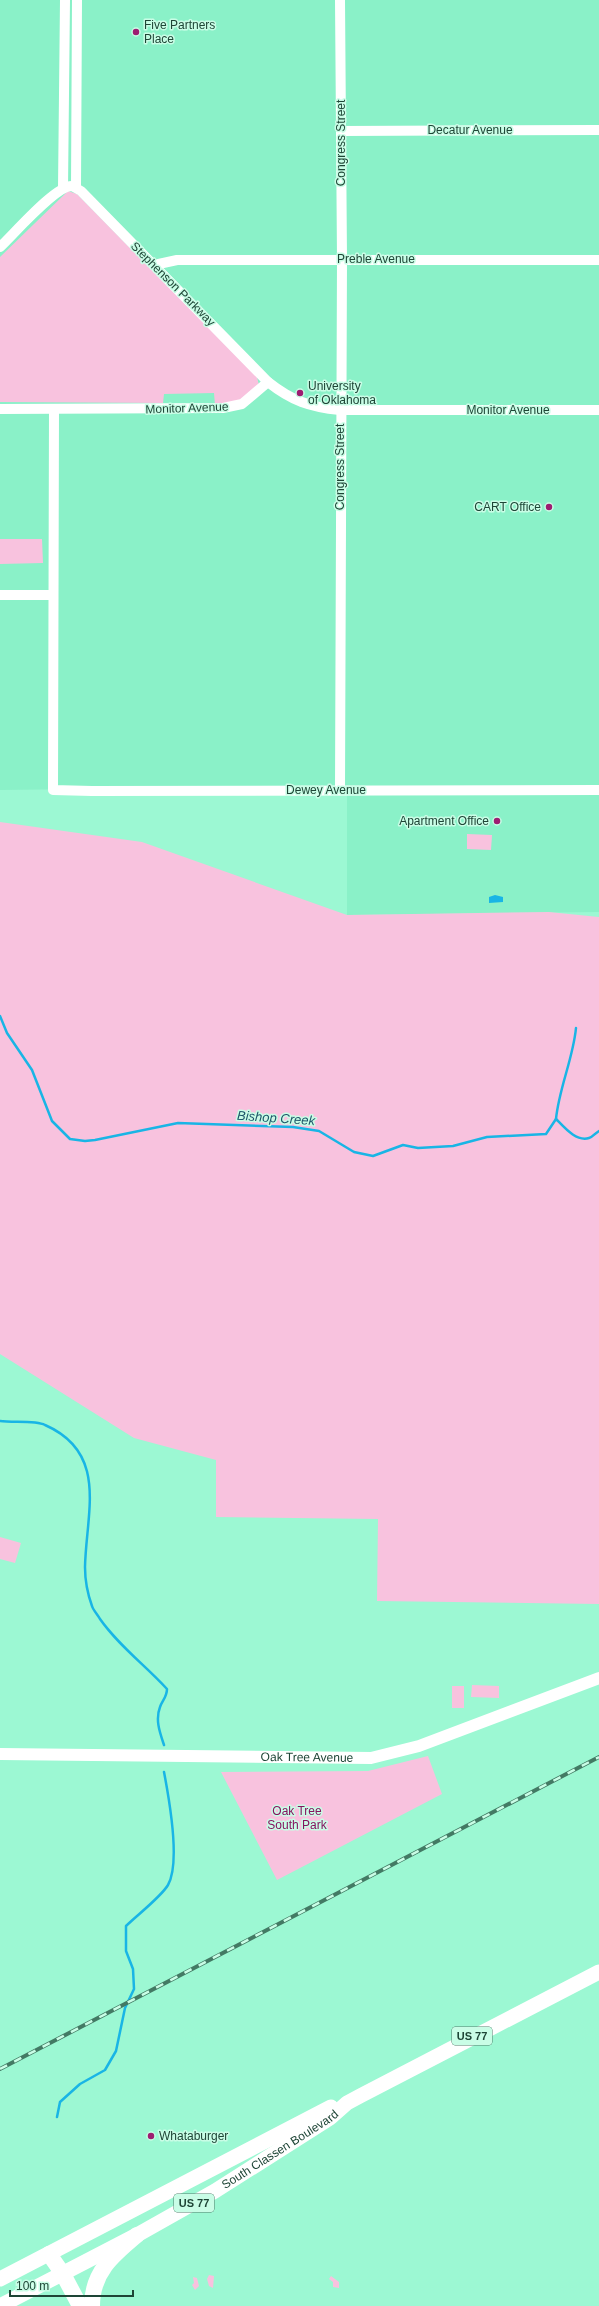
<svg xmlns="http://www.w3.org/2000/svg" width="599" height="2306" font-family="Helvetica,sans-serif">
<rect width="100%" height="100%" fill="#9cf8d3"/>
<polygon fill="#8af1c8" points="0,0 599,0 599,912 347,915 347,786 0,790"/>
<g fill="#f8c2de">
<polygon points="68,191 77,194 257,377 259,385 238,402 215,405 214,393 164,394 163,403 0,402 0,257"/>
<polygon points="0,539 42,539 43,563 0,564"/>
<polygon points="0,822 142,842 347,915 549,912 599,917 599,1604 377,1601 378,1519 216,1517 216,1460 134,1438 0,1354"/>
<polygon points="467,834 492,835 491,850 467,849"/>
<polygon points="0,1537 21,1543 15,1563 0,1559"/>
<polygon points="472,1685 499,1686 499,1698 471,1697"/>
<rect x="452" y="1686" width="12" height="22"/>
<polygon points="428,1756 442,1794 277,1880 221,1772 368,1771"/>
<polygon points="209,2275 214,2276 213,2288 209,2286 207,2279"/>
<polygon points="331,2276 339,2282 339,2288 333,2287 333,2282 329,2279"/>
<polygon points="193,2277 197,2278 199,2286 195,2290 192,2285 194,2283"/>
</g>
<polygon fill="#19b5e5" points="495,895 503,897 503,902 489,903 489,897"/>
<g fill="none" stroke-linecap="round" stroke-linejoin="round">
<g stroke="#19b5e5" stroke-width="2.5">
<path d="M0,1016L7,1033L32,1070L52,1121L70,1139L85,1141L95,1140L178,1123L293,1127L319,1131L354,1152L373,1156L403,1145L418,1148L453,1146L487,1137L546,1134L556,1119C564,1127 576,1142 589,1138C593,1137 595,1133 599,1131"/>
<path d="M556,1119C559,1088 573,1059 576,1028"/>
<path d="M0,1421C12,1423 35,1420 45,1425C109,1453 86,1513 85,1567C85,1579 88,1595 92,1606C93,1610 98,1615 100,1619C119,1646 145,1665 167,1689C167,1697 162,1701 160,1707C155,1720 160,1733 164,1745"/>
<path d="M57,2117L60,2102L80,2084L105,2070L116,2051L125,2008L134,1989L133,1969L126,1951V1926C136,1916 161,1897 168,1885C181,1862 169,1798 164,1772"/>
</g>
<g stroke="#fff" stroke-width="10">
<polyline points="341,131 599,130"/>
<polyline points="76,187 77,0"/>
<polyline points="63,188 65,0"/>
<path d="M0,247C13,235 56,185 72,186L81,191L268,382C292,401 310,407 340,410H599"/>
<polyline points="154,265 177,260 599,260"/>
<polyline points="0,409 223,408 242,404 268,382"/>
<polyline points="54,409 53,790 92,791 599,790"/>
<polyline points="0,595 53,595"/>
<polyline points="340,789 342,259 340,0"/>
</g>
<path stroke="#fff" stroke-width="12" id="s1" d="M0,1754L371,1758L419,1746L599,1678"/>
<g stroke="#fff" stroke-width="15">
<polyline points="0,2279 331,2107"/>
<path id="s2" d="M0,2306L137,2235L215,2191L330,2118L347,2103L360,2096L599,1972"/>
</g>
<g stroke="#fff" stroke-width="16">
<polyline points="49,2254 63,2274 80,2306"/>
<path d="M92,2306C92,2272 113,2255 137,2235"/>
</g>
<g stroke="#437a64" stroke-width="4">
<polyline id="rail" points="0,2069 599,1757"/>
</g>
<use href="#rail" stroke="#c9fde6" stroke-width="2.5" stroke-dasharray="8" stroke-linecap="butt"/>
</g>
<g fill="#9d1d71" stroke="#c9fde6" stroke-width="1.5">
<circle cx="136" cy="32" r="4"/>
<circle cx="300" cy="393" r="4"/>
<circle cx="549" cy="507" r="4"/>
<circle cx="497" cy="821" r="4"/>
<circle cx="151" cy="2136" r="4"/>
</g>
<g text-anchor="middle" dominant-baseline="central" stroke-width="3" stroke-linejoin="round" paint-order="stroke">
<g fill="#c9fde6" stroke="#517c6b" stroke-width="1">
<rect x="452" y="2027" width="40" height="18" rx="3"/>
<rect x="174" y="2194" width="40" height="18" rx="3"/>
</g>
<g font-size="11" font-weight="bold" fill="#1e4536">
<text x="472" y="2036">US 77</text>
<text x="194" y="2203">US 77</text>
</g>
<g font-size="12" fill="#1e4536" stroke="#c9fde6" text-anchor="start">
<text x="144" y="25">Five Partners<tspan x="144" dy="14">Place</tspan></text>
<text x="308" y="386">University<tspan x="308" dy="14">of Oklahoma</tspan></text>
<text x="541" y="507" text-anchor="end">CART Office</text>
<text x="489" y="821" text-anchor="end">Apartment Office</text>
<text x="159" y="2136">Whataburger</text>
</g>
<g font-size="12" fill="#1e4536" stroke="#c9fde6">
<text x="470" y="130">Decatur Avenue</text>
<text transform="translate(341 143) rotate(-90)">Congress Street</text>
<text x="376" y="259">Preble Avenue</text>
<text transform="translate(173 284) rotate(45)">Stephenson Parkway</text>
<text transform="translate(187 408) rotate(-2)">Monitor Avenue</text>
<text x="508" y="410">Monitor Avenue</text>
<text transform="translate(340 467) rotate(-90)">Congress Street</text>
<text x="326" y="790">Dewey Avenue</text>
<text stroke="none"><textPath href="#s1" startOffset="307">Oak Tree Avenue</textPath></text>
<text stroke="none"><textPath href="#s2" startOffset="321">South Classen Boulevard</textPath></text>
</g>
<g font-size="12" fill="#86125f" stroke="#c9fde6">
<text x="297" y="1811">Oak Tree<tspan x="297" dy="14">South Park</tspan></text>
</g>
<g font-size="13" font-style="italic" fill="#1e5569" stroke="#c9fde6">
<text transform="translate(276 1118) rotate(4)">Bishop Creek</text>
</g>
</g>
<path d="M10 2290v6h123v-6" fill="none" stroke="#1e4536" stroke-width="2"/>
<text x="16" y="2290" font-size="12" fill="#1e4536" stroke="#c9fde6" stroke-width="3" paint-order="stroke">100 m</text>
</svg>
